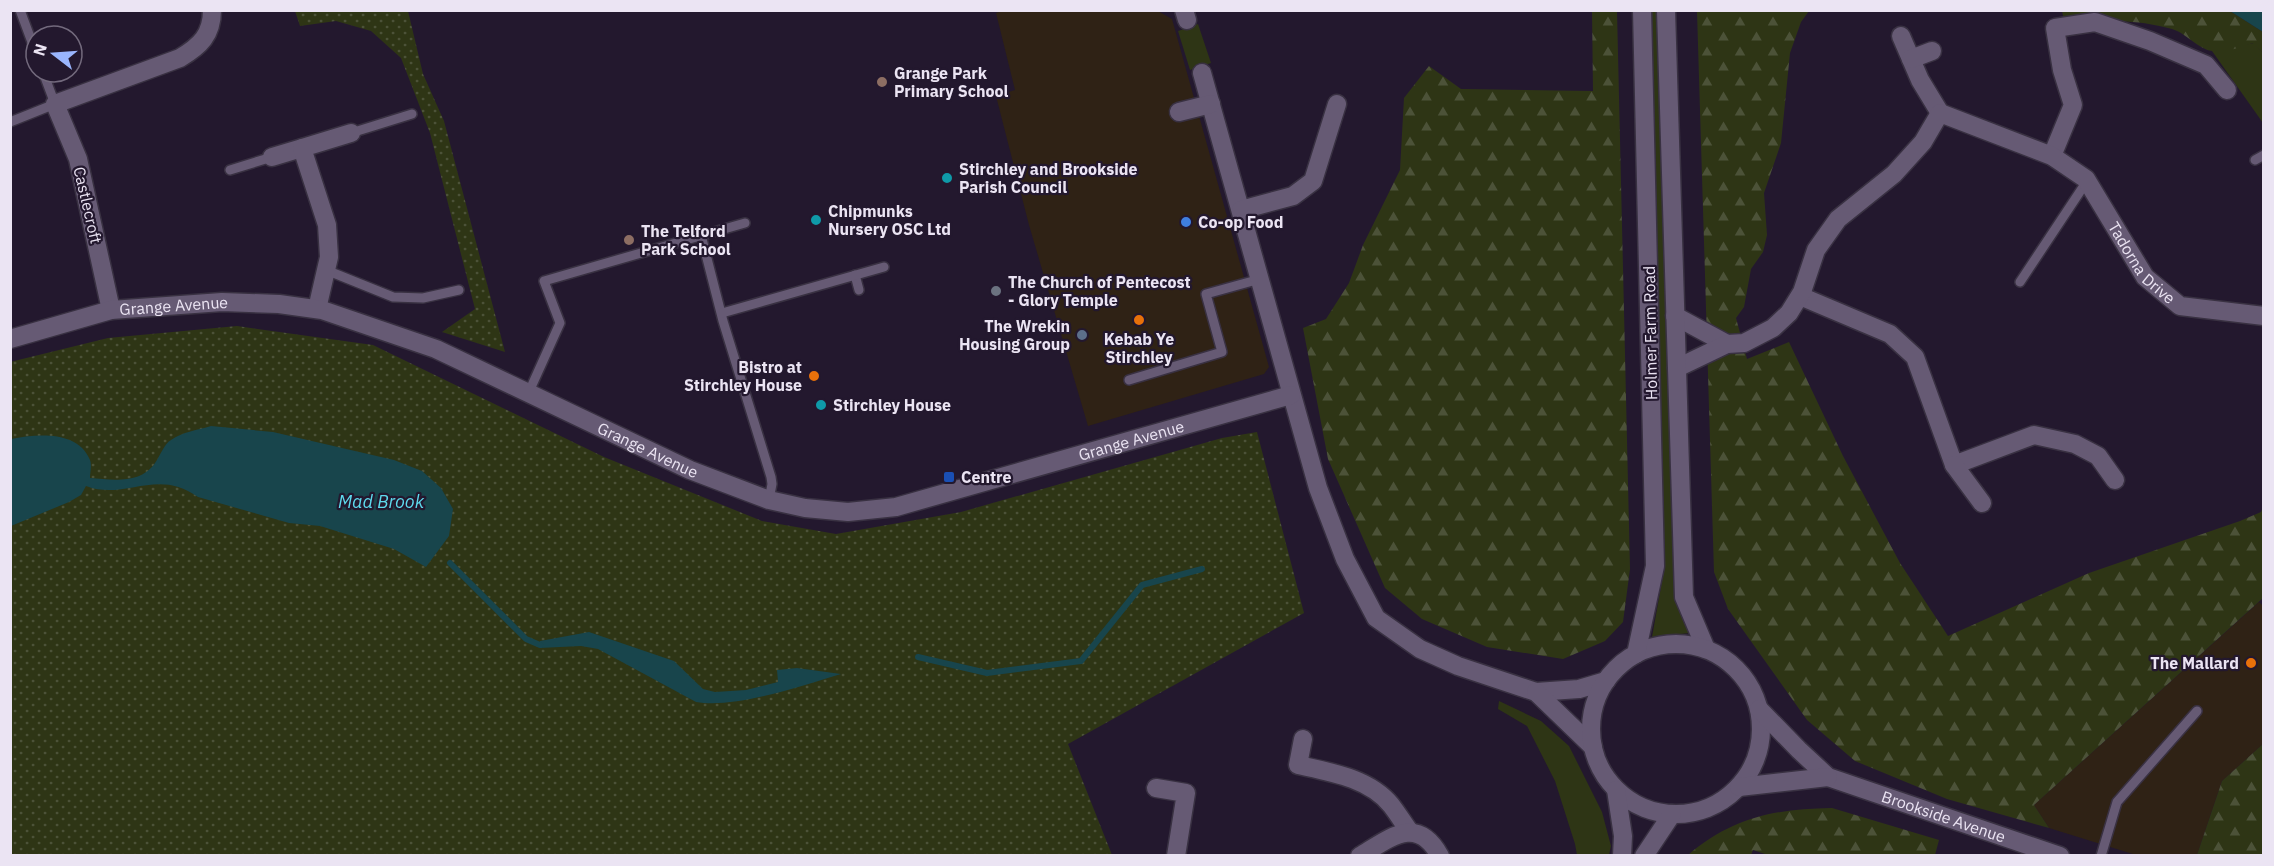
<svg xmlns="http://www.w3.org/2000/svg" width="2274" height="866" font-family="'IBM Plex Sans',sans-serif">
<defs>
<pattern id="forest-firs" width="22" height="20" patternUnits="userSpaceOnUse" patternTransform="scale(1.5)"><rect width="22" height="20" fill="#2e3515"/><path d="M5 1l3.5 6h-7zM16 11l3.5 6h-7z" fill="#4c5238"/></pattern>
<pattern id="park-dots" width="8" height="8" patternUnits="userSpaceOnUse" patternTransform="scale(1.5)"><rect width="8" height="8" fill="#2e3515"/><path d="M2 2h.1M6 6h.1" fill="none" stroke="#4c5238" stroke-width="1.8" stroke-linecap="round"/></pattern>
</defs>
<rect width="100%" height="100%" fill="#23182e"/>
<g fill="#2f2215">
<polygon points="1005,10 1156,10 1172,19 1269,367 1264,374 1088,426 1029,225 996,96 1015,90 996,13"/>
<polygon points="2259,602 2263,606 2263,744 2222,781 2197,855 2136,855 2049,828 2034,805"/>
</g>
<g fill="#2e3515">
<polygon points="1649,11 1658,11 1677,596 1684,623 1690,633 1652,637 1662,581"/>
<polygon points="1198,24 1211,63 1190,70 1178,31"/>
<polygon points="2254,43 2263,53 2263,123 2212,51"/>
<polygon points="1499,701 1541,721 1569,746 1602,812 1611,846 1609,855 1577,855 1575,844 1555,781 1527,726 1498,709"/>
</g>
<g fill="url(#forest-firs)">
<polygon points="1592,11 1617,11 1630,569 1623,622 1605,641 1563,659 1487,647 1422,619 1385,588 1328,459 1303,328 1326,319 1349,283 1363,245 1400,170 1404,98 1429,66 1461,89 1593,91"/>
<polygon points="1697,11 1809,11 1801,22 1790,53 1781,143 1764,193 1767,235 1763,252 1751,269 1744,307 1736,318 1747,359 1789,342 1843,456 1900,563 1948,636 2089,573 2240,521 2261,512 2263,507 2263,598 2034,805 2049,828 1947,799 1855,761 1807,720 1728,609 1714,572"/>
<path d="M2062,11H2230L2263,32V53L2253,43C2241,47 2225,53 2212,51C2198,49 2186,33 2172,29C2133,19 2104,19 2066,30Z"/>
<polygon points="2263,744 2263,855 2197,855 2222,781"/>
<path d="M1832,808L1939,840L1935,855L1771,856L1753,850L1751,855H1688C1733,817 1775,809 1832,808Z"/>
</g>
<g fill="url(#park-dots)">
<polygon points="295,11 408,11 423,74 444,121 505,352 442,332 475,309 430,133 401,58 371,31 336,21 300,26"/>
<polygon points="237,326 373,345 604,457 762,521 836,534 961,512 1222,438 1257,432 1304,613 1068,744 1112,855 11,855 10,362 108,338"/>
</g>
<g fill="#18454c">
<polygon points="2230,11 2263,11 2263,32"/>
<path d="M211,426L273,432L394,460L422,471L441,488L453,509L449,536L426,567L394,549L320,526L289,523L198,497C157,467 125,501 86,486L81,495L69,502L11,526V439C36,434 78,430 90,460C92,465 90,473 90,478C113,480 141,484 155,463C160,456 164,444 171,440C182,432 198,430 211,426Z"/>
<path d="M589,632L674,661L703,689L715,692L746,690L778,682L777,670L797,668L841,674C802,686 734,709 696,702L598,649L581,646L540,648V641Z"/>
</g>
<g fill="none" stroke-linecap="round" stroke-linejoin="round">
<g stroke="#18454c" stroke-width="6">
<polyline points="450,563 526,639 540,645"/>
<polyline points="918,657 987,673 1081,661 1142,585 1202,569"/>
</g>
<g stroke="#393142" stroke-width="12">
<g id="lane">
<polyline points="20,10 36,53"/>
<polyline points="10,122 55,104 43,72"/>
<polyline points="351,133 412,114"/>
<polyline points="2255,160 2264,155"/>
<polyline points="230,170 272,157"/>
<polyline points="701,235 723,321 771,477 772,484 769,500"/>
<polyline points="326,270 393,297 423,298 459,290"/>
<polyline points="855,275 859,290"/>
<polyline points="2020,282 2087,181"/>
<polyline points="722,313 884,267"/>
<polyline points="1129,380 1222,352 1206,294 1260,279"/>
<polyline points="528,394 560,323 544,281 745,223"/>
<polyline points="2101,856 2117,802 2197,711"/>
</g>
</g>
<g stroke="#393142" stroke-width="21">
<g id="street">
<polyline points="1184,10 1187,20"/>
<polyline points="1901,36 1920,80 1940,113"/>
<polyline points="1911,59 1932,51"/>
<polyline points="1202,73 1318,488 1345,559 1376,618 1420,649 1458,666 1536,692 1579,689 1606,681"/>
<polyline points="1179,112 1211,104"/>
<polyline points="2052,156 2073,105 2062,70 2055,28 2095,22 2150,41 2206,65 2227,90"/>
<polyline points="272,157 302,148"/>
<polyline points="1241,210 1293,196 1313,181 1337,104"/>
<polyline points="1800,296 1890,334 1915,357 1954,465 2034,435 2075,444 2098,456 2115,480"/>
<polyline points="317,309 329,257 327,225 302,148 351,133"/>
<path d="M111,310L78,159L55,104L180,58C200,46 212,35 212,10"/>
<polyline points="1675,316 1727,344"/>
<path id="s1" d="M10,339L111,310L222,302L279,304L322,310L436,349L690,470L769,500L805,508L848,512L896,507L1291,395"/>
<path id="s2" d="M1677,368L1727,344L1744,343L1773,328L1789,313L1802,292L1816,250L1838,219L1894,174L1923,142L1940,113L2052,156L2086,179L2145,277L2180,306L2264,316"/>
<polyline points="1954,465 1982,503"/>
<polyline points="1536,692 1593,747"/>
<path d="M1303,739L1298,765C1330,772 1369,778 1391,805C1398,814 1404,824 1410,832"/>
<polyline points="1156,788 1186,793 1176,856"/>
<path d="M1360,856C1390,838 1417,814 1440,856"/>
</g>
</g>
<g stroke="#393142" stroke-width="21">
<g id="secondary">
<polyline points="1666,10 1684,597 1706,649"/>
<circle cx="1676" cy="729" r="85"/>
<polyline points="1636,654 1655,566 1642,10"/>
<path id="s3" d="M1759,709L1799,750L1828,777L2060,856"/>
<polyline points="1739,787 1828,777"/>
<polyline points="1616,790 1623,836 1622,856"/>
<polyline points="1644,856 1672,814"/>
</g>
</g>
<use href="#lane" stroke="#665a74" stroke-width="9"/>
<use href="#street" stroke="#665a74" stroke-width="18"/>
<use href="#secondary" stroke="#665a74" stroke-width="18"/>
</g>
<g fill="#8d6e63" stroke="#23182e" stroke-width="2">
<circle cx="882" cy="82" r="6"/>
<circle cx="629" cy="240" r="6"/>
</g>
<g fill="#0f9aa8" stroke="#23182e" stroke-width="2">
<circle cx="947" cy="178" r="6"/>
<circle cx="816" cy="220" r="6"/>
<circle cx="821" cy="405" r="6"/>
</g>
<circle fill="#3f7fe0" stroke="#23182e" stroke-width="2" cx="1186" cy="222" r="6"/>
<circle fill="#6b7280" stroke="#23182e" stroke-width="2" cx="996" cy="291" r="6"/>
<g fill="#e8710a" stroke="#23182e" stroke-width="2">
<circle cx="1139" cy="320" r="6"/>
<circle cx="814" cy="376" r="6"/>
<circle cx="2251" cy="663" r="6"/>
</g>
<circle fill="#5c6f8a" stroke="#23182e" stroke-width="2" cx="1082" cy="335" r="6"/>
<rect fill="#1a4fb4" stroke="#23182e" stroke-width="2" x="943" y="471" width="12" height="12" rx="3"/>
<g text-anchor="middle" dominant-baseline="central" stroke-width="4.5" stroke-linejoin="round" paint-order="stroke">
<g font-size="16" font-weight="bold" fill="#ebe4f3" stroke="#23182e" text-anchor="start">
<text x="894" y="73">Grange Park<tspan x="894" dy="18">Primary School</tspan></text>
<text x="959" y="169">Stirchley and Brookside<tspan x="959" dy="18">Parish Council</tspan></text>
<text x="828" y="211">Chipmunks<tspan x="828" dy="18">Nursery OSC Ltd</tspan></text>
<text x="1198" y="222">Co-op Food</text>
<text x="641" y="231">The Telford<tspan x="641" dy="18">Park School</tspan></text>
<text x="1008" y="282">The Church of Pentecost<tspan x="1008" dy="18">- Glory Temple</tspan></text>
<text x="1070" y="326" text-anchor="end">The Wrekin<tspan x="1070" dy="18">Housing Group</tspan></text>
<text x="1139" y="339" text-anchor="middle">Kebab Ye<tspan x="1139" dy="18">Stirchley</tspan></text>
<text x="802" y="367" text-anchor="end">Bistro at<tspan x="802" dy="18">Stirchley House</tspan></text>
<text x="833" y="405">Stirchley House</text>
<text x="961" y="477">Centre</text>
<text x="2239" y="663" text-anchor="end">The Mallard</text>
</g>
<g font-size="16" fill="#ebe4f3" stroke="#23182e">
<text transform="translate(88 205) rotate(77)">Castlecroft</text>
<text stroke="none"><textPath href="#s2" startOffset="645">Tadorna Drive</textPath></text>
<text stroke="none"><textPath href="#s1" startOffset="168">Grange Avenue</textPath></text>
<text transform="translate(1650 333) rotate(-91)">Holmer Farm Road</text>
<text stroke="none"><textPath href="#s1" startOffset="1176">Grange Avenue</textPath></text>
<text stroke="none"><textPath href="#s1" startOffset="672">Grange Avenue</textPath></text>
<text stroke="none"><textPath href="#s3" startOffset="219">Brookside Avenue</textPath></text>
</g>
<g font-size="18" font-style="italic" fill="#5edaed" stroke="#23182e">
<text x="381" y="501">Mad Brook</text>
</g>
</g>
<rect width="2274" height="866" fill="none" stroke="#ebe4f3" stroke-width="24"/>
<g transform="translate(54 54) rotate(287)"><circle r="28" fill="#23182e" stroke="#736a7d" stroke-width="1.5"/>
<path d="M0-4.5L10 22L0 15L-10 22Z" fill="#9ab5fd"/>
<text y="-9" font-size="16" font-weight="bold" text-anchor="middle" fill="#ebe4f3">N</text>
</g>
</svg>
